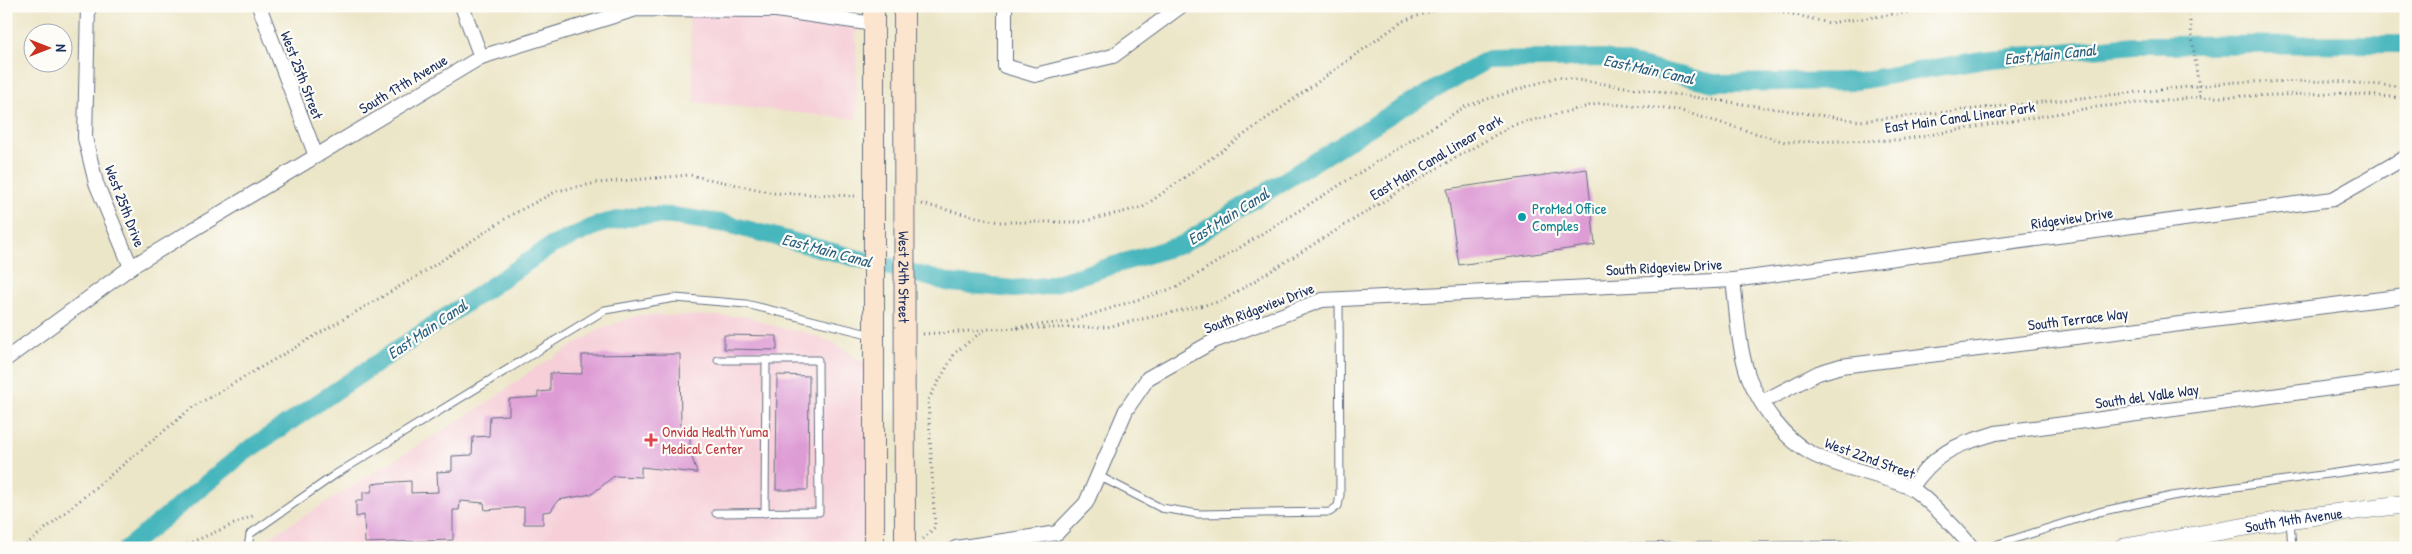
<svg xmlns="http://www.w3.org/2000/svg" width="2412" height="554" font-family="'Patrick Hand',sans-serif">
<rect width="100%" height="100%" fill="#fdfcf7"/>
<filter id="ink" filterUnits="userSpaceOnUse"><feTurbulence type="fractalNoise" baseFrequency=".02" numOctaves="2"/><feDisplacementMap in="SourceGraphic" scale="10" xChannelSelector="R" yChannelSelector="G"/><feConvolveMatrix kernelMatrix="1 2 1 2 8 2 1 2 1" color-interpolation-filters="sRGB"/></filter>
<filter id="wash" filterUnits="userSpaceOnUse"><feTurbulence type="fractalNoise" baseFrequency=".0096" numOctaves="4" result="noise"/><feDisplacementMap in="SourceGraphic" scale="20" xChannelSelector="R" yChannelSelector="G"/><feGaussianBlur stdDeviation="1.12" result="paint"/><feColorMatrix in="noise" values="0 0 0 0 0 0 0 0 0 0 0 0 0 0 0 0 0 1.4 0 .05"/><feComposite in="paint" operator="in"/></filter>
<g filter="url(#wash)">
<rect width="100%" height="100%" fill="#ece6c8"/>
<g fill="#f6cfd8">
<polygon points="722,6 856,6 857,119 695,102 688,9"/>
<polygon points="638,315 745,316 783,329 804,332 834,343 875,370 877,548 252,548 492,400 529,372 599,330"/>
</g>
<g fill="none" stroke-linecap="round" stroke-linejoin="round">
<polyline stroke="#47b6bd" stroke-width="18" points="127,548 245,452 551,246 600,224 639,215 672,216 727,224 951,283 1014,289 1046,286 1183,244 1388,116 1487,60 1605,58 1714,83 1858,81 1980,60 2134,45 2406,44"/>
</g>
<g id="blocks">
<g fill="#de9cd5">
<polygon points="1587,169 1595,245 1459,265 1447,189"/>
<polygon points="724,335 777,336 777,350 724,349"/>
<polygon points="680,354 681,430 690,430 690,451 697,473 641,467 641,477 614,476 592,494 558,500 551,511 543,512 543,524 524,524 524,507 485,510 484,503 460,501 459,510 453,510 453,540 365,543 364,515 356,517 356,501 363,501 363,492 371,492 373,484 380,483 411,481 411,493 438,492 437,472 452,471 452,456 472,455 473,437 489,436 490,416 509,415 509,399 538,397 538,392 550,391 550,373 582,374 582,355"/>
<polygon points="777,375 809,376 808,490 776,490"/>
</g>
</g>
</g>
<g filter="url(#ink)">
<use href="#blocks" fill-opacity="0" stroke="#646f83" stroke-width="1"/>
<g fill="none" stroke-linecap="round" stroke-linejoin="round">
<g stroke="#646f83" stroke-width="9">
<g id="service">
<polyline points="1099,476 1161,508 1199,514 1330,512 1338,506 1340,495 1339,299"/>
<polyline points="716,513 819,512 818,360 718,360"/>
<polyline points="765,513 766,360"/>
<polyline points="2290,520 2292,548"/>
<polyline points="248,548 250,534 336,474 605,310 675,298 746,304 872,335"/>
<polyline points="1475,548 1869,545 1871,548"/>
<polyline points="1986,548 2099,512 2172,496 2406,463"/>
</g>
</g>
<g stroke="#646f83" stroke-width="16">
<g id="minor">
<polyline points="88,6 85,138 96,183 131,267"/>
<polyline points="259,6 316,156"/>
<polyline points="462,6 481,57"/>
<polyline points="1005,6 1005,66 1035,75 1113,56 1181,6"/>
<path d="M1733,280C1737,312 1738,348 1749,378C1761,407 1784,439 1812,454C1839,468 1880,474 1909,487C1923,494 1962,534 1972,548"/>
<polyline points="6,359 131,267 481,57 636,9 776,10 874,24"/>
<polyline points="1762,402 1818,373 1841,366 2406,296"/>
<path d="M1911,488C1937,451 1954,446 1996,433L2406,378"/>
<polyline points="956,548 1057,533 1086,503 1126,410 1148,378 1214,341 1322,300 1733,280 2333,199 2406,157"/>
</g>
</g>
<g stroke="#646f83" stroke-width="19">
<g id="tertiary">
<path id="s1" d="M2122,548L2290,519L2406,504"/>
</g>
</g>
<g stroke="#646f83" stroke-width="22">
<g id="secondary">
<path id="s2" d="M904,6L905,548"/>
<polyline points="874,548 874,6"/>
</g>
</g>
<g stroke="#646f83" stroke-width="3" stroke-dasharray="1 4" stroke-linecap="butt">
<polyline points="1759,6 1829,23 1955,6"/>
<polyline points="2188,6 2200,97"/>
<polyline points="922,204 998,222 1081,222 1143,207 1403,21 1447,6"/>
<polyline points="1017,327 1068,322 1177,287 1466,106 1557,77 1859,121 2236,82 2332,81 2406,87"/>
<polyline points="923,334 984,330"/>
<polyline points="923,539 935,527 928,400 955,353 985,329 1107,327 1222,301 1434,170 1513,125 1601,103 1678,110 1785,142 1899,140 2096,107 2190,98 2336,93 2406,98"/>
<polyline points="22,548 193,407 421,274 511,215 557,191 597,183 690,175 774,193 856,196"/>
<polyline points="178,548 255,515"/>
</g>
<use href="#service" stroke="#fff" stroke-width="7"/>
<use href="#minor" stroke="#fff" stroke-width="14"/>
<use href="#tertiary" stroke="#fff" stroke-width="18"/>
<use href="#secondary" stroke="#fce5cf" stroke-width="20"/>
</g>
</g>
<circle fill="#0f9aa8" stroke="#fdfcf7" stroke-width="2" cx="1522" cy="217" r="5"/>
<path fill="#e0444e" stroke="#fdfcf7" stroke-width="2" d="M648.5 432.5h5v5h5v5h-5v5h-5v-5h-5v-5h5z"/>
<g text-anchor="middle" dominant-baseline="central" stroke-width="4.5" stroke-linejoin="round" paint-order="stroke">
<g font-size="15" fill="#1b2f5e" stroke="#fdfcf7">
<text transform="translate(302 75) rotate(69)">West 25th Street</text>
<text transform="translate(403 84) rotate(-31)">South 17th Avenue</text>
<text transform="translate(1960 117) rotate(-8)">East Main Canal Linear Park</text>
<text transform="translate(1436 157) rotate(-31)">East Main Canal Linear Park</text>
<text transform="translate(125 206) rotate(69)">West 25th Drive</text>
<text transform="translate(2072 218) rotate(-8)">Ridgeview Drive</text>
<text transform="translate(1664 267) rotate(-3)">South Ridgeview Drive</text>
<text stroke="none"><textPath href="#s2" startOffset="271">West 24th Street</textPath></text>
<text transform="translate(1259 308) rotate(-21)">South Ridgeview Drive</text>
<text transform="translate(2078 319) rotate(-7)">South Terrace Way</text>
<text transform="translate(2147 396) rotate(-8)">South del Valle Way</text>
<text transform="translate(1870 458) rotate(20)">West 22nd Street</text>
<text stroke="none"><textPath href="#s1" startOffset="174">South 14th Avenue</textPath></text>
</g>
<g font-size="15" fill="#0d838f" stroke="#fdfcf7" text-anchor="start">
<text x="1532" y="208">ProMed Office<tspan x="1532" dy="17">Comples</tspan></text>
</g>
<g font-size="15" fill="#be3a42" stroke="#fdfcf7" text-anchor="start">
<text x="662" y="431">Onvida Health Yuma<tspan x="662" dy="17">Medical Center</tspan></text>
</g>
<g font-size="16" font-style="italic" fill="#2a5e7f" stroke="#fdfcf7">
<text transform="translate(2050 54) rotate(-6)">East Main Canal</text>
<text transform="translate(1649 69) rotate(12)">East Main Canal</text>
<text transform="translate(1228 216) rotate(-32)">East Main Canal</text>
<text transform="translate(827 250) rotate(15)">East Main Canal</text>
<text transform="translate(427 329) rotate(-34)">East Main Canal</text>
</g>
</g>
<rect width="2412" height="554" fill="none" stroke="#fdfcf7" stroke-width="25"/>
<g transform="translate(48 48) rotate(90)"><circle r="24" fill="#fdfcf7" stroke="#a3aaba"/>
<path d="M0-4L9 19L0 12L-9 19Z" fill="#c8321e"/>
<text y="-8" font-size="14" font-weight="bold" text-anchor="middle" fill="#1b2f5e">N</text>
</g>
</svg>
